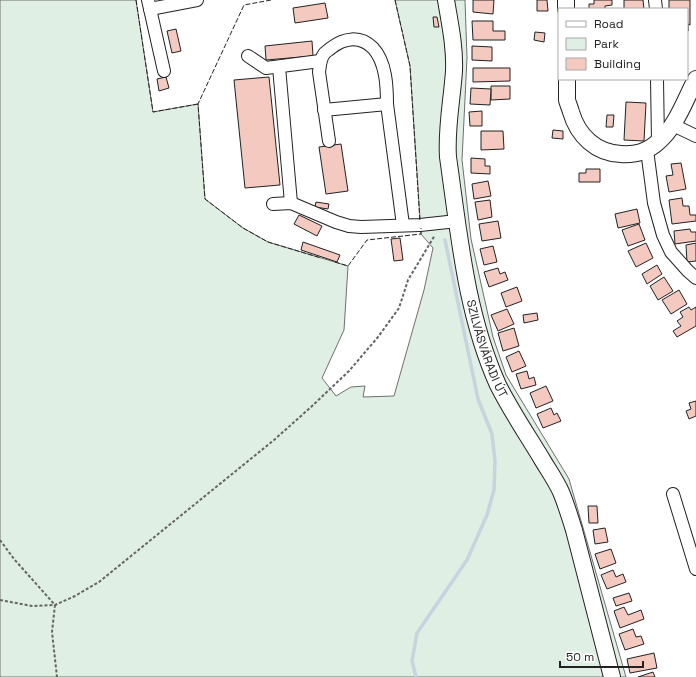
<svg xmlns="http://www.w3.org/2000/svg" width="696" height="677" font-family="'Space Grotesk',sans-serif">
<rect width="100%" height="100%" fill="#fff"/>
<polygon fill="#e0efe3" stroke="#6f6f6f" points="0,0 136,0 153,112 198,104 205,199 243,228 268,242 348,266 344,330 322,378 336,396 351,387 365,386 363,397 394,396 424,290 433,248 421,234 410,66 395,0 465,0 467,58 462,160 471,239 493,337 506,375 569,479 626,677 0,677"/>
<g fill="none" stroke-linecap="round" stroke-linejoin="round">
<polyline stroke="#c7d3dd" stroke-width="3.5" points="416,677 412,661 417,633 467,560 487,515 494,490 495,461 492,434 478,399 445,240"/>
</g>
<g fill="#f3c9c0" stroke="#222">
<polygon points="473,0 494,0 493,14 473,12"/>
<polygon points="537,0 547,0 548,11 537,11"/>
<polygon points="594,0 612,0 612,5 605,6 605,9 589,9 589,4 594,4"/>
<polygon points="624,0 643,0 644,9 624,9"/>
<polygon points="669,0 690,0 690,25 688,24 688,31 687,9 669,9"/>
<polygon points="325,3 328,18 295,23 293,8"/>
<polygon points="433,17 437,17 439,27 434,27"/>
<polygon points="472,21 493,21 493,31 505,31 505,40 473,40"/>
<polygon points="176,29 181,51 172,53 167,31"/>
<polygon points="535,32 545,33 544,42 534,40"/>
<polygon points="312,41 313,56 266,60 265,46"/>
<polygon points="472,46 492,47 492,61 472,60"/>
<polygon points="473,68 510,68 510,81 473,82"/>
<polygon points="166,77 169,88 159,91 157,79"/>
<polygon points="269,77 280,185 245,188 234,80"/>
<polygon points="491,86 510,86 510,99 491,100"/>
<polygon points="471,88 491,89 490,105 470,104"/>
<polygon points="626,102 646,103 644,141 624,140"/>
<polygon points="482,111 482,126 470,126 469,112"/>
<polygon points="607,115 614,115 613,127 606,127"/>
<polygon points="553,130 563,131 563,139 552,138"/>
<polygon points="481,131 503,131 504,149 481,150"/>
<polygon points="341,144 348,191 326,194 319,147"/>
<polygon points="471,158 485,159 485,166 490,166 490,174 471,173"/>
<polygon points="681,163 686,189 669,192 666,176 673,175 671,164"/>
<polygon points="586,169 600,169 600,182 579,182 579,173 586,173"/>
<polygon points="488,181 491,196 474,199 472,184"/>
<polygon points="682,198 683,206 689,206 690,215 696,215 696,221 672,224 669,200"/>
<polygon points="490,200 492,217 478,220 475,202"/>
<polygon points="316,202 329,204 328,209 315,207"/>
<polygon points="637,209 640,223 618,228 615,214"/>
<polygon points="299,215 322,226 317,236 294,224"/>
<polygon points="498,221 501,238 482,241 479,224"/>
<polygon points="639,224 645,240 628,246 622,230"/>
<polygon points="690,229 691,232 696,232 696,241 675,244 674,231"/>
<polygon points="400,238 403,260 394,261 391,239"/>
<polygon points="303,242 340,255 337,262 301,250"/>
<polygon points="646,243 653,258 636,267 628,251"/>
<polygon points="696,243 696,261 687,262 686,245"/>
<polygon points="493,246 497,262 484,265 480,249"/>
<polygon points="657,265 662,274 647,284 642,274"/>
<polygon points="498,268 500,274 505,272 508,280 489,287 484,272"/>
<polygon points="664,277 673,291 658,300 650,286"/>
<polygon points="517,287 522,301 506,307 501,293"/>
<polygon points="679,290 687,304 671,314 662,300"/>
<polygon points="689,307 691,310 696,307 696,326 677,337 673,331 681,326 677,321 683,317 680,312"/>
<polygon points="507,309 514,324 498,331 491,315"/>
<polygon points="537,313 538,320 524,323 523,315"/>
<polygon points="514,328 519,346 503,351 498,333"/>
<polygon points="519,351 526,366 512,372 506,357"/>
<polygon points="527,371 529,379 534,377 536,385 521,389 516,374"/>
<polygon points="546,386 553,401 536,408 530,393"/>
<polygon points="696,401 696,416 689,419 686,411 691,409 689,403"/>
<polygon points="551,408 554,415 557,413 561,421 543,428 537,414"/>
<polygon points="588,506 597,506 598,523 589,523"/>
<polygon points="605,528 608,542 595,544 593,530"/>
<polygon points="611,549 616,563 600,569 595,554"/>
<polygon points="613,570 616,577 623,574 626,582 607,589 601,575"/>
<polygon points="629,593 632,601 616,606 613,598"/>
<polygon points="624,607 628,615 641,610 644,619 620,628 614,611"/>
<polygon points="633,629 636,637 641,636 644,644 625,650 619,634"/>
<polygon points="654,653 657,668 630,673 627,659"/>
<polygon points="653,672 655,677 638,677"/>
</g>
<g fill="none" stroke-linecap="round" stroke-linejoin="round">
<g stroke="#222" stroke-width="14">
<g id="minor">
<polyline points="148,0 164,71"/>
<polyline points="655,0 656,9"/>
<polyline points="150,9 197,0"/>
<polyline points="248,56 266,68 320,61"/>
<polyline points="279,67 291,203"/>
<polyline points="657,79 658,142"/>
<polyline points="324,110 387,104"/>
<polyline points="673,125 696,136"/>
<path d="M329,141L319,72C320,66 320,59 324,54C325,52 329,50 331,48C344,38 360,35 373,48C386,62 387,86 387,104L403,225"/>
<polyline points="647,150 654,203 663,235 671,252 688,271 696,278"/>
<polyline points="273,204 291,203 336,222 349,226 361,227 420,225 457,221"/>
<polyline points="673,494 696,569"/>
</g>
</g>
<g stroke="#222" stroke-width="18">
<g id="major">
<path id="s1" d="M446,0C450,24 455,47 454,71C452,100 446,128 448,157C459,234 466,314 498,385C511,411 528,436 543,461C549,471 556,481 561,492C566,504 570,517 574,530L612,677"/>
<polyline points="566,0 566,9"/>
<path d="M567,79C567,86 567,93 567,100C568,104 570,108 571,112C578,136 596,153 621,154C636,155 647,152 658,142C676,127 685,100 696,79"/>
</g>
</g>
<g stroke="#646464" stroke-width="2" stroke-dasharray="3 2" stroke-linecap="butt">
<polyline points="0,540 14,559 55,605 52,632 57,677"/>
<polyline points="0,600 32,606 55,605 75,596 99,582 274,440 311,407 349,371 378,337 399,308 408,280 435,235"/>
</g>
<use href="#minor" stroke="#fff" stroke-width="12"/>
<use href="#major" stroke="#fff" stroke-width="16"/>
<g stroke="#222" stroke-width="1" stroke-dasharray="5 2" stroke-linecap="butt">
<polyline points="136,0 153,112 198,104"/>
<polyline points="271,0 244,5 198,104 205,199 243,228 268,242 321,258"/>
<polyline points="395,0 410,66 420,222"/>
<polyline points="335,262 348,266 367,240 421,234 421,228"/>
</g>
</g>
<g text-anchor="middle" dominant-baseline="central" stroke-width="3" stroke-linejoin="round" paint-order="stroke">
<g font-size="12" fill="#222" stroke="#fff">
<text stroke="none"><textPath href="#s1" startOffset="354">SZILVÁSVÁRADI ÚT</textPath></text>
</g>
</g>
<rect x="558" y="8" width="130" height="72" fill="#ffffff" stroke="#a7a7a7"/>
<rect x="566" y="21" width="20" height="6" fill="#ffffff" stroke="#a7a7a7"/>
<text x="594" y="28" font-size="12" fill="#222222">Road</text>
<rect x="566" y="38" width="20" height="12" fill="#e0efe3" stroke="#a7a7a7"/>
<text x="594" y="48" font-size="12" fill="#222222">Park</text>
<rect x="566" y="58" width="20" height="12" fill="#f3c9c0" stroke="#a7a7a7"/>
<text x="594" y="68" font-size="12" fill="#222222">Building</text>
<path d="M560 661v6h83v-6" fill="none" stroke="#222222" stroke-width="2"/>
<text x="566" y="661" font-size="12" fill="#222222" stroke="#ffffff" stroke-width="3" paint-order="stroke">50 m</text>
</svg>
